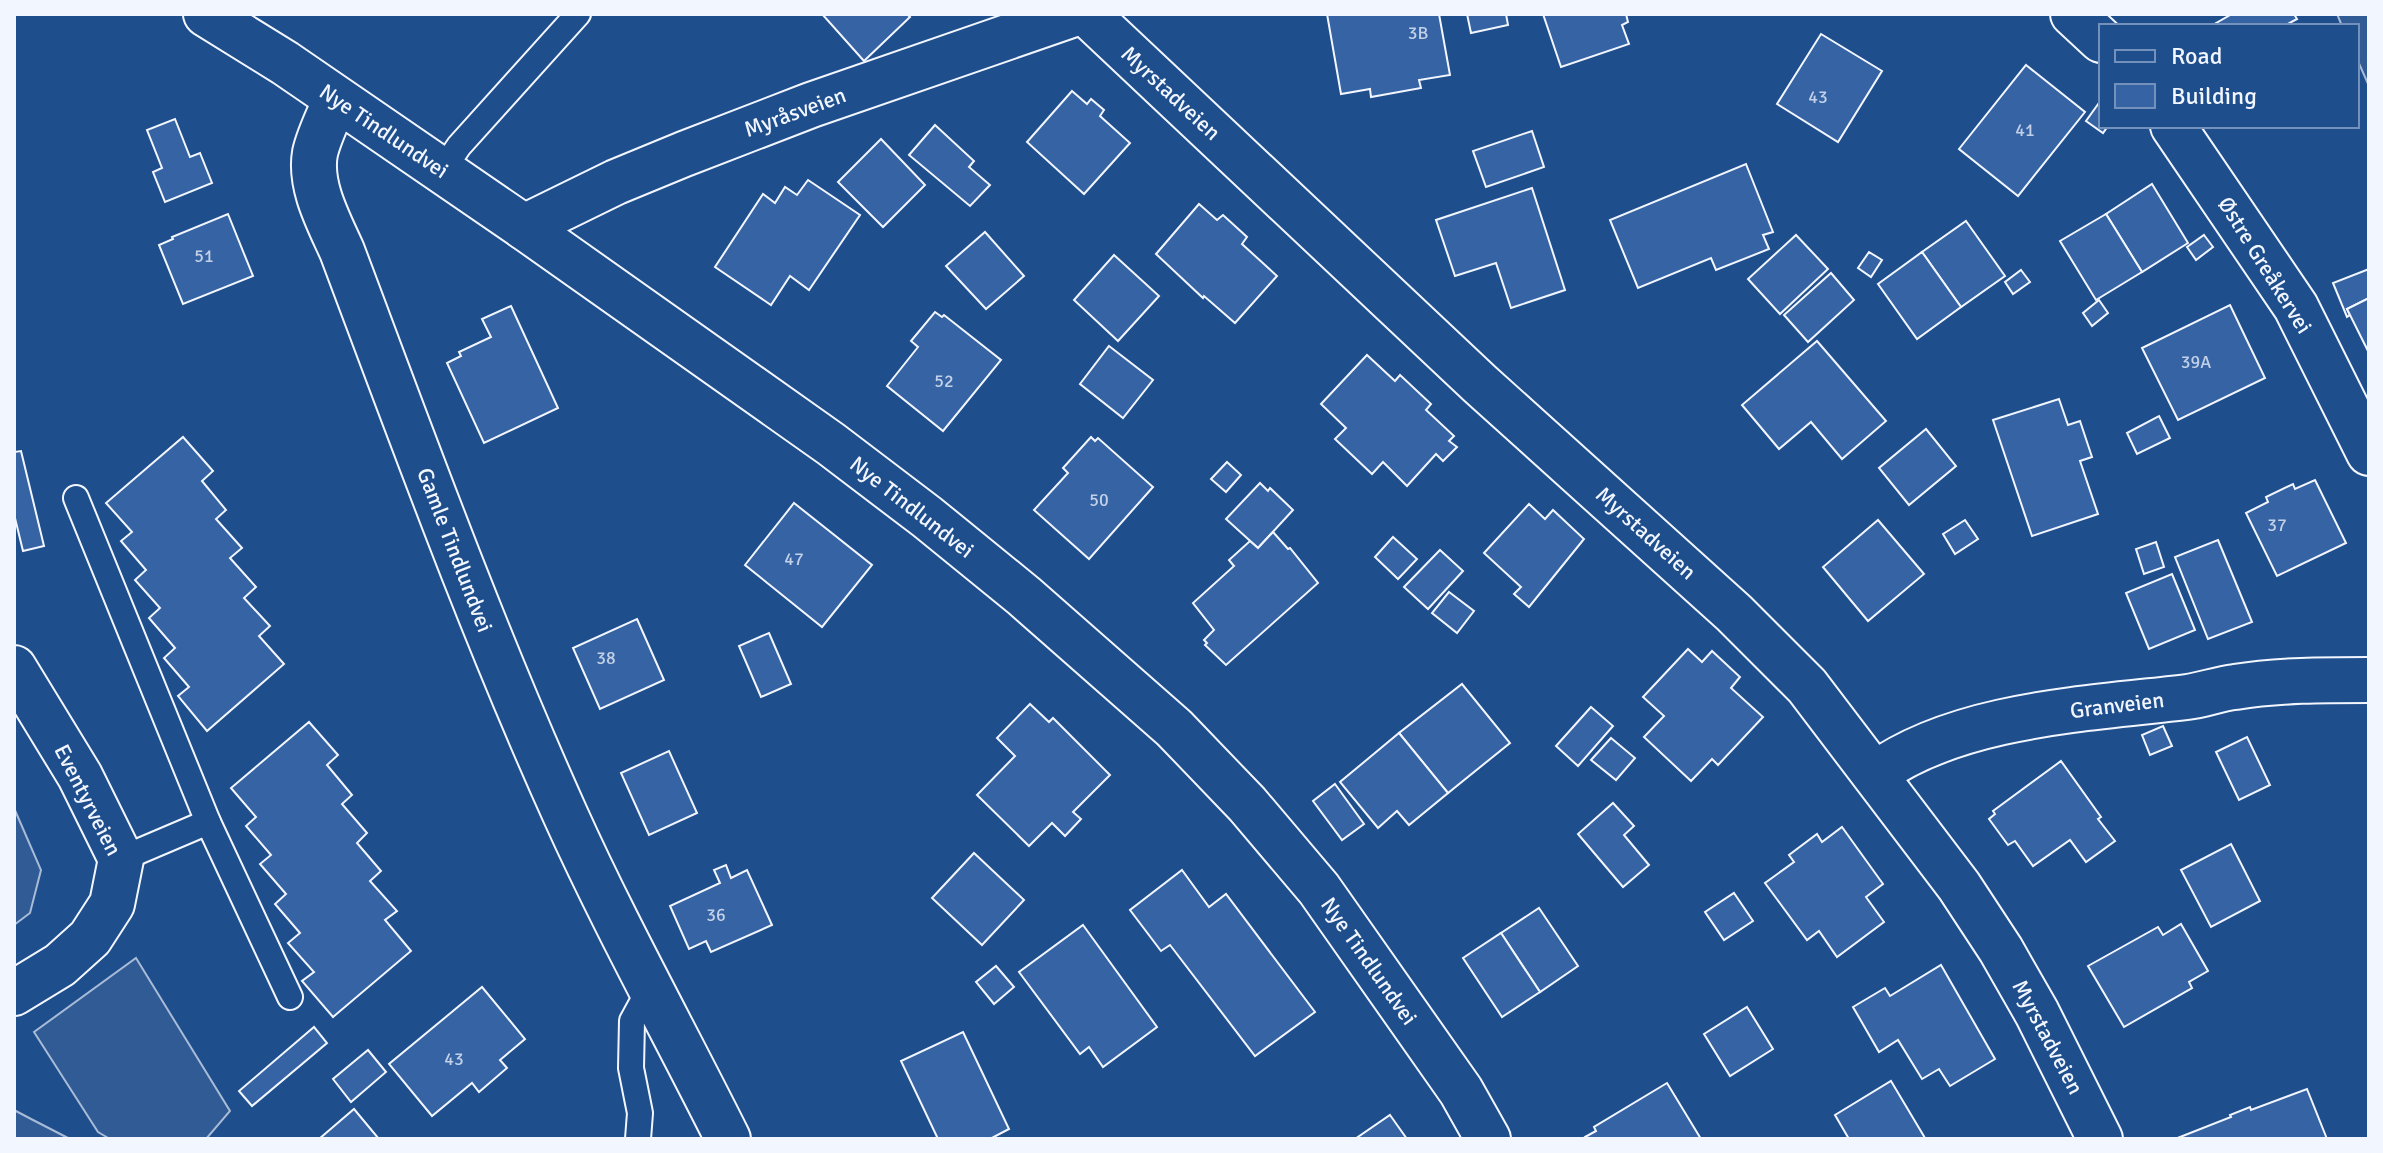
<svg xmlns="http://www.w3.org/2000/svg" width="2383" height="1153" font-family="Signika,sans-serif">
<rect width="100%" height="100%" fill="#1f4e8c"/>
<g fill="#305b95" stroke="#a8bbd7" stroke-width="2">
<polygon points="2337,14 2369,14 2369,86 2357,59 2357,26 2342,26"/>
<polygon points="14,808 41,870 30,913 14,925"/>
<polygon points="136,958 230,1111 206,1139 110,1139 98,1132 34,1032"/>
<polygon points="14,1110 33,1120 70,1139 14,1139"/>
</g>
<g fill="#3563a3" stroke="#f2f6ff" stroke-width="2">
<polygon points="822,14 907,14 910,17 864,61"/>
<polygon points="1327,14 1439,14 1450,75 1419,80 1421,88 1371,97 1370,89 1341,94"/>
<polygon points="1467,14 1506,14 1508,25 1471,33"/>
<polygon points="1543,14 1626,14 1628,22 1622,25 1629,44 1561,67"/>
<polygon points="2232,14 2294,14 2297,19 2284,26 2211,26"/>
<polygon points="1821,34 1882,71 1838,142 1777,104"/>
<polygon points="2026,65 2085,112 2018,196 1959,149"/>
<polygon points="1072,91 1087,104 1091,99 1104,110 1100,116 1130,143 1084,194 1027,142"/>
<polygon points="2101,100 2101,126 2108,126 2103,133 2086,121"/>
<polygon points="175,119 190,157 200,153 212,183 165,202 153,172 162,168 147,130"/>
<polygon points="935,125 974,161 969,167 990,185 970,206 909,155"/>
<polygon points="1532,131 1544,167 1486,187 1473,151"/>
<polygon points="881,139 925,185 883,227 838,182"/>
<polygon points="1746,164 1773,232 1763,235 1769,249 1716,270 1711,258 1638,288 1610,220"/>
<polygon points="808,180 860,215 809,290 790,276 771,305 715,267 763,194 775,203 785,187 797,195"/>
<polygon points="2152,184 2188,243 2142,272 2106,214"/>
<polygon points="1532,188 1565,290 1511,308 1496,263 1455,276 1436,220"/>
<polygon points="1199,204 1217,220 1223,215 1247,237 1242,244 1277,276 1235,323 1204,296 1203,298 1156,254"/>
<polygon points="228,214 253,276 183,304 159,245 173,239 172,237"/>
<polygon points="2106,214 2142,272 2096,300 2060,241"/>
<polygon points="1966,221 2005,276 1961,307 1922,252"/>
<polygon points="985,232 1024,276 986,309 946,266"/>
<polygon points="1796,235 1828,269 1780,314 1748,279"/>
<polygon points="2204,235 2213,247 2196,260 2187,247"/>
<polygon points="1869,252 1882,260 1871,277 1858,268"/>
<polygon points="1922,252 1961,307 1917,339 1878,284"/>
<polygon points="1114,255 1159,296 1118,341 1074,300"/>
<polygon points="2369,269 2369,298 2347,309 2350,315 2347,317 2333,283"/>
<polygon points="2021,270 2030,282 2013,294 2005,282"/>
<polygon points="1831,273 1854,300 1808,342 1784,315"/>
<polygon points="2369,298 2369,353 2347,309"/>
<polygon points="2099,300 2108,313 2092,326 2083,313"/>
<polygon points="2230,305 2265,378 2178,420 2142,348"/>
<polygon points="511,306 558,408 484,443 447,363 461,356 459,352 491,337 482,319"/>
<polygon points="935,312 942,317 944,315 1001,360 943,431 887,386 918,347 911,341"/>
<polygon points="1817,341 1886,421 1842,459 1811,422 1779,449 1742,405"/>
<polygon points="1109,346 1153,380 1123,418 1080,384"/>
<polygon points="1367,355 1395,381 1400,375 1431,404 1426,410 1454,436 1449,441 1457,447 1443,461 1436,454 1407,486 1383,462 1372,474 1335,439 1346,428 1321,404"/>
<polygon points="2059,399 2068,425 2080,421 2092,457 2080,461 2098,514 2032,536 1993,420"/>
<polygon points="2159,416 2170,438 2137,454 2127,433"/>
<polygon points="1926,429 1956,466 1909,505 1879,468"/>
<polygon points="183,437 213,471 202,481 226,510 216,519 242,548 230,558 256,587 244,598 270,626 259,636 284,664 207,731 178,696 189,687 164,658 175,648 149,618 160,608 135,580 146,570 121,541 132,532 106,503"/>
<polygon points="1091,437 1095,441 1098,438 1153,487 1089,559 1034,510 1068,473 1063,468"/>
<polygon points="21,451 44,546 23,551 14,514 14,452"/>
<polygon points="1227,462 1241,475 1226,492 1211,479"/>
<polygon points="2315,480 2346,543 2277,576 2246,513 2268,502 2266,497 2293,484 2295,489"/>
<polygon points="1260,483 1268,491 1270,488 1293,510 1258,548 1226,519"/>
<polygon points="794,503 872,565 822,627 745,565"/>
<polygon points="1529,504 1545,519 1553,510 1584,539 1529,607 1514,594 1521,587 1484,553"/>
<polygon points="1878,520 1924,574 1868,621 1823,567"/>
<polygon points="1965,520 1978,539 1955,554 1943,534"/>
<polygon points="1273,532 1288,549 1290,548 1318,583 1226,665 1205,645 1207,643 1204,640 1214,630 1193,603 1234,566 1229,560 1250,541 1258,548"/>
<polygon points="1393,537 1417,559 1398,579 1375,557"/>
<polygon points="2218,540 2252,622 2208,639 2175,557"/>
<polygon points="2156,542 2164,567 2144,574 2136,549"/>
<polygon points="1440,550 1463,571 1428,609 1404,587"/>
<polygon points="2172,574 2195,630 2149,649 2126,593"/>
<polygon points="1449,592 1474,611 1457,633 1432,613"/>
<polygon points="637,619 664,680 600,709 573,648"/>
<polygon points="769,633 791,684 761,697 739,646"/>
<polygon points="1688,649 1702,662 1712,651 1740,677 1731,688 1763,717 1718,765 1712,759 1691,781 1644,737 1664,716 1643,697"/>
<polygon points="1462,684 1510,743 1448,793 1399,733"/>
<polygon points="1030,704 1049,722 1053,718 1110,775 1073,812 1081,819 1065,836 1052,823 1029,846 977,795 1015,756 997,738"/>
<polygon points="1591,707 1613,726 1578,766 1556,746"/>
<polygon points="309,722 338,755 327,765 352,795 342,804 367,833 357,843 381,871 370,881 397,911 385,920 411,951 333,1017 302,981 314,972 288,943 300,933 275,904 286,894 260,864 271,855 246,826 256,817 231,788"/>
<polygon points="2163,726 2172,746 2150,755 2142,735"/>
<polygon points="1399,733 1448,793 1409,825 1397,811 1378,828 1340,782"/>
<polygon points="2247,737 2270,785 2239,800 2216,752"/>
<polygon points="1611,738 1635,758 1616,780 1591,760"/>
<polygon points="669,751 697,813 649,835 621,773"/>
<polygon points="2061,761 2101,817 2098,819 2115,841 2086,862 2070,840 2033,866 2015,841 2008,845 1989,819 1995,814 1993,811"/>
<polygon points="1335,784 1364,824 1342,840 1313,801"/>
<polygon points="1613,803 1634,826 1624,835 1649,865 1623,887 1578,834"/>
<polygon points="1842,827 1883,884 1866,897 1884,922 1837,957 1819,931 1807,940 1765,883 1794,862 1789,855 1817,834 1822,842"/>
<polygon points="2231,844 2260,901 2211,927 2181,870"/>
<polygon points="974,853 1024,900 982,945 932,898"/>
<polygon points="726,865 731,878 747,870 772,925 711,952 706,941 689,949 670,906 720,883 714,870"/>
<polygon points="1182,870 1209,907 1226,894 1315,1012 1255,1056 1170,945 1161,951 1130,910"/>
<polygon points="1734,893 1753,921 1724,940 1705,912"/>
<polygon points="1539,908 1578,966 1540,992 1501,933"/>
<polygon points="2181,924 2208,971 2189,982 2192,988 2124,1027 2088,966 2158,927 2163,935"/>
<polygon points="1083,925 1157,1027 1103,1067 1089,1047 1080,1054 1019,972"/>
<polygon points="1501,933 1540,992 1502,1017 1463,958"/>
<polygon points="1941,965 1995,1059 1950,1086 1939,1069 1922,1079 1898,1040 1879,1052 1853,1007 1885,988 1890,996"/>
<polygon points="996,966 1014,987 994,1004 976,982"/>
<polygon points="482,987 525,1039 500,1060 507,1068 479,1092 472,1083 432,1116 389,1064"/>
<polygon points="1747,1007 1773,1049 1730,1076 1704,1034"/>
<polygon points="314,1027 327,1043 252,1106 239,1091"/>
<polygon points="963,1032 1009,1129 990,1139 938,1139 901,1061"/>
<polygon points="368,1050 386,1072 351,1102 333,1079"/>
<polygon points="1891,1081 1925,1138 1849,1139 1835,1115"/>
<polygon points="1667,1083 1701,1139 1586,1139 1585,1137 1596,1131 1594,1127"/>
<polygon points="2307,1089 2327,1139 2175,1139 2231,1117 2230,1115 2250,1107 2251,1110"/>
<polygon points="354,1109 379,1139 319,1139"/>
<polygon points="1390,1115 1407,1139 1355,1139"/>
</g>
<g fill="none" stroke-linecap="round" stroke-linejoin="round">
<g stroke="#f2f6ff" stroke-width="28">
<g id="service">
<polyline points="442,171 459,146 578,14"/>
<polyline points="76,498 208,822 290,997"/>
<polyline points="121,859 208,822"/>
<polyline points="638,1139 640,1113 631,1068 632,1021 650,988"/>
</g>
</g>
<g stroke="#f2f6ff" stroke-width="48">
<g id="minor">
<polyline points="206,14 285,63 524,227 831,444 927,517 1024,596 1174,728 1247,804 1319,889 1461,1091 1488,1139"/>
<polyline points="1087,14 1480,384 1734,613 1807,686 1959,886 2001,950 2037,1013 2100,1139"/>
<polyline points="2073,14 2101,40"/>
<path d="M336,99C329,116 319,135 315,153C309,186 329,222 342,251C413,440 482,630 565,814C615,925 674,1031 728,1139"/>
<polyline points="2173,126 2296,307 2369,453"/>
<polyline points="524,227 616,182 684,154 811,105 1074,14"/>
<polyline points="14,668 80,776 121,859 112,904 90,938 60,965 14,993"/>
<path d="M1875,774C1958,714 2087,709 2187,697C2203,695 2218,689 2235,687C2279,680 2324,680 2369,680"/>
</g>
</g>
<use href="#service" stroke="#1f4e8c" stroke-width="24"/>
<use href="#minor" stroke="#1f4e8c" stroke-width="44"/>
</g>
<g text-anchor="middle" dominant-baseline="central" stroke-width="6" stroke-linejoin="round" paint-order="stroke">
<g font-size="18" fill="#c3d1e8">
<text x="1418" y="33">3B</text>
<text x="1818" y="97">43</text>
<text x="2025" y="130">41</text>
<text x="204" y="256">51</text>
<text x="2196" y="362">39A</text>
<text x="944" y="381">52</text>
<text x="1099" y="500">50</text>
<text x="2277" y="525">37</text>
<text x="794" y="559">47</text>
<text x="606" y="658">38</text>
<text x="716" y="915">36</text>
<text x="454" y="1059">43</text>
</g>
<g font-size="22" fill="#f2f6ff" stroke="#1f4e8c">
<text transform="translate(1171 93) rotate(43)">Myrstadveien</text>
<text transform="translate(795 112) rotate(-20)">Myråsveien</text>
<text transform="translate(384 131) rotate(34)">Nye Tindlundvei</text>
<text transform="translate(2265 265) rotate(58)">Østre Greåkervei</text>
<text transform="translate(912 507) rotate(38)">Nye Tindlundvei</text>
<text transform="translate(1646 533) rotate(42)">Myrstadveien</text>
<text transform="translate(455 550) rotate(69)">Gamle Tindlundvei</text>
<text transform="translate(2117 705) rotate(-7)">Granveien</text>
<text transform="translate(88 800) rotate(63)">Eventyrveien</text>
<text transform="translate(1369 961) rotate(55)">Nye Tindlundvei</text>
<text transform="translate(2048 1037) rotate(62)">Myrstadveien</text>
</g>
</g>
<rect width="2383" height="1153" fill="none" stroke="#f2f6ff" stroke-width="32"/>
<rect x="2099" y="24" width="260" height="104" fill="#1f4e8c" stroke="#7391ba" stroke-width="2"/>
<rect x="2115" y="50" width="40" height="12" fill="#1f4e8c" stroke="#7391ba" stroke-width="2"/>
<text x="2171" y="64" font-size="24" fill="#f2f6ff">Road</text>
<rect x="2115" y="84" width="40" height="24" fill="#3563a3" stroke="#7391ba" stroke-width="2"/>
<text x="2171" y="104" font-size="24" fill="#f2f6ff">Building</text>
</svg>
